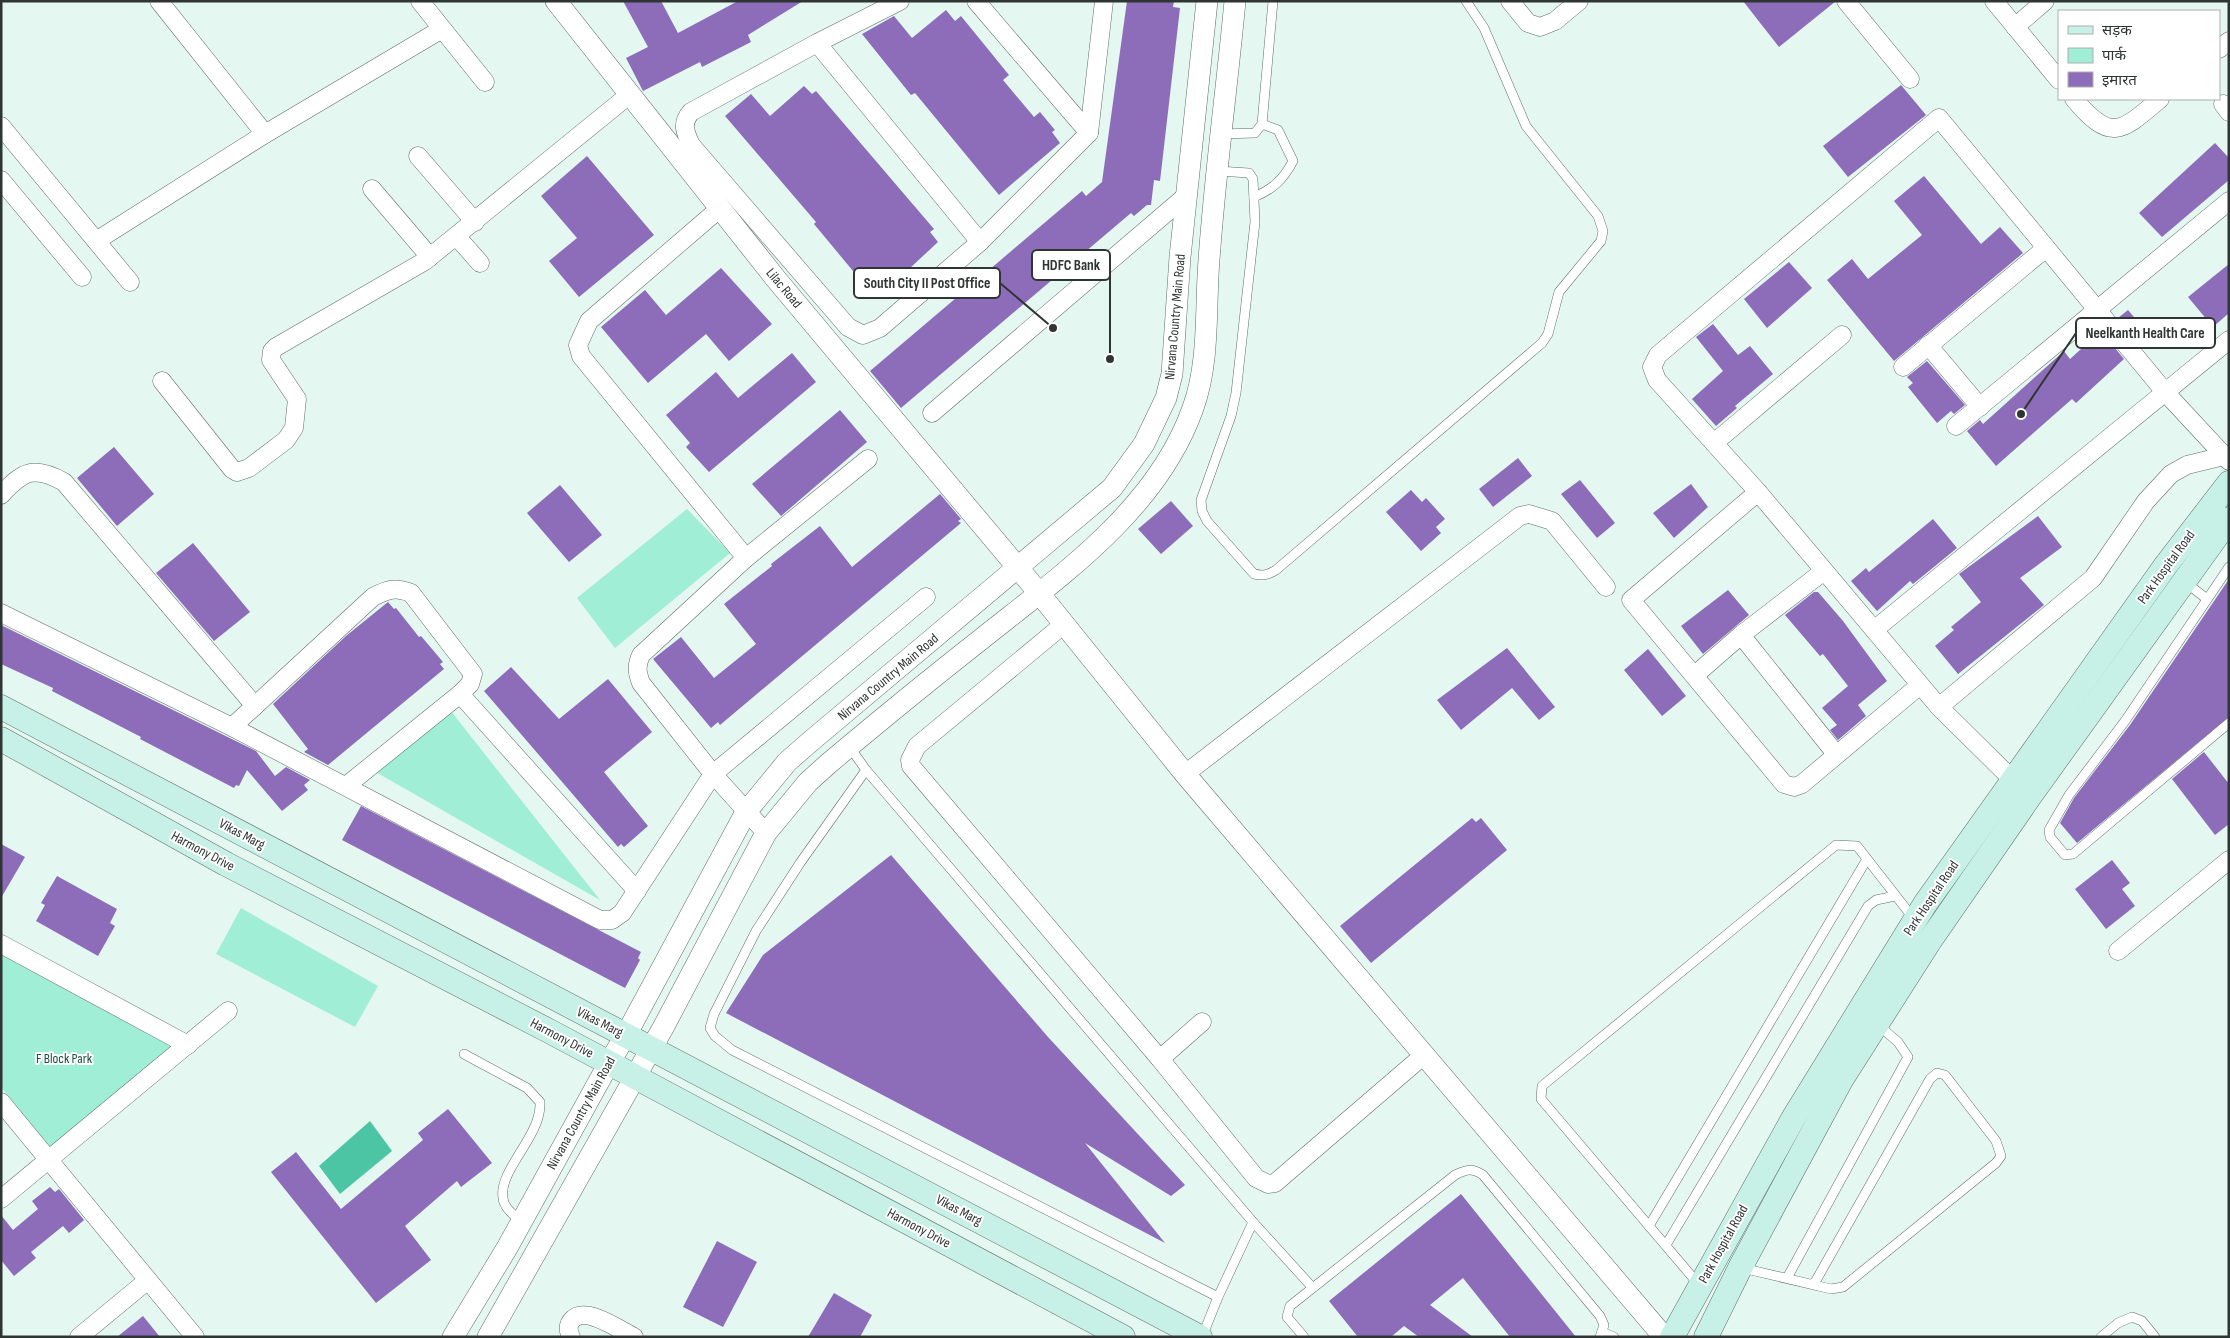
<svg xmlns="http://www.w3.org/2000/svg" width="2230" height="1338" font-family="'Sofia Sans Condensed','Noto Sans Devanagari',sans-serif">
<rect width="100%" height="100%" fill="#e4f7f0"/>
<g fill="#a0eed5">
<polygon points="687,509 730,553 615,648 577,598"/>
<polygon points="450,710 600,900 374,771"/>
<polygon points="241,908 378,986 355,1027 216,954"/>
<polygon points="1,952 174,1048 51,1149 1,1087"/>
</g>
<polygon fill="#4cc5a5" points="370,1121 392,1151 340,1194 319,1166"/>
<g fill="#8d6dba">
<polygon points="623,1 661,1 678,33 738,1 803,1 748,35 751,42 702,67 700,62 643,91 626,58 648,47"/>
<polygon points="1127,1 1174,1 1173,7 1180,8 1160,181 1154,180 1151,205 1147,205 1134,216 1131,213 901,408 870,371 1082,191 1086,196 1102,182"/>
<polygon points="1743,1 1836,1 1779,47"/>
<polygon points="946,10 955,21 961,16 1009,75 1003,80 1034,117 1040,112 1055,130 1052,132 1060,143 999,195 915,93 911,95 862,34 894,16 912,38"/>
<polygon points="1901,85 1926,115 1848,177 1823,146"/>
<polygon points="804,86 812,94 816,91 934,229 930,232 938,242 881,295 871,283 867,287 853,271 814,224 816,222 725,116 751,94 770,116"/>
<polygon points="2215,143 2229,158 2229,180 2162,237 2139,213"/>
<polygon points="587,156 654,235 579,297 549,261 577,238 541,196"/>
<polygon points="1924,176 1981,244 2000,227 2023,253 1894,361 1827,280 1852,259 1868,279 1922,235 1894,201"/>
<polygon points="1789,262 1812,288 1767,328 1744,299"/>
<polygon points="2229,264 2229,313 2213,327 2188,297"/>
<polygon points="721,268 772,324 729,361 706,334 648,383 601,327 645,290 666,315"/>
<polygon points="2128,310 2150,336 2140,345 2118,318"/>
<polygon points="1713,324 1738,355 1750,346 1773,374 1735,406 1737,408 1716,426 1692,399 1723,371 1696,337"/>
<polygon points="2101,331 2124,359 2076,403 2072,399 1996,466 1967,431 1980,420 1983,424 2064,351 2070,359"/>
<polygon points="792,353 816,382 709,472 686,447 690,443 666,415 716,372 738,398"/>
<polygon points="1927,361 1965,405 1954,414 1951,411 1937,423 1908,387 1913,383 1907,377"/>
<polygon points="840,410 867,442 781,516 752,484"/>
<polygon points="114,447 154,494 117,526 77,478"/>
<polygon points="1518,458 1532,476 1493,507 1479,489"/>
<polygon points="1580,480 1615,523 1597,538 1561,494"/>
<polygon points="1691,484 1708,507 1674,538 1653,513"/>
<polygon points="560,485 602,535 569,562 527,513"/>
<polygon points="1411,490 1422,502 1426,498 1445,519 1436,527 1441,533 1421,551 1386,512"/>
<polygon points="940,494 961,519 958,521 961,523 720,725 718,722 711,728 653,659 681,637 714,678 756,644 724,604 772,566 771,564 820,526 852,567"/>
<polygon points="1171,501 1193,526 1161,554 1138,529"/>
<polygon points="2038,516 2062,547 2020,578 2044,605 1958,674 1935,646 1954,630 1951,627 1981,602 1959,574"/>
<polygon points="1933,519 1957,548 1913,584 1910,581 1877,611 1851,581 1866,568 1869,572"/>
<polygon points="193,543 250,612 214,641 156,573"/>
<polygon points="2229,579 2229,717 2077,843 2060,823 2074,798 2130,725"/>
<polygon points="1728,590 1749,615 1703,654 1681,626"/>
<polygon points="1814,592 1818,592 1843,621 1887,681 1858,705 1866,716 1838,740 1830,730 1837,725 1822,708 1848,686 1823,654 1820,656 1785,615"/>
<polygon points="388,602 394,609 396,608 419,637 421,636 443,662 440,664 444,669 328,765 304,752 308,749 273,704 346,636"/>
<polygon points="1,625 256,751 275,776 286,767 310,780 304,785 308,790 282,811 247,770 239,786 236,785 234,788 140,739 141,737 52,691 53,688 1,664"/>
<polygon points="1507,648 1555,707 1539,720 1512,688 1461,730 1437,700"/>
<polygon points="1648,649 1686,696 1662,716 1624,670"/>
<polygon points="511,667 559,719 608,679 652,732 604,772 648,826 624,847 621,844 618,847 484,691"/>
<polygon points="2204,752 2229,784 2229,824 2215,835 2172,779"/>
<polygon points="361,806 641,952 638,958 640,960 625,988 342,840"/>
<polygon points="1472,818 1476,822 1481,818 1507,850 1371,963 1340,926"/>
<polygon points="1,844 25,857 1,898"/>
<polygon points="891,855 1048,1037 1185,1185 1171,1196 1085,1143 1165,1243 726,1013 763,955"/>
<polygon points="2112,860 2130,883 2122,889 2135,906 2106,929 2075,889"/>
<polygon points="57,876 117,909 110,923 115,926 98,956 36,921 45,905 41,903"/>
<polygon points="448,1109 492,1163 461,1187 457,1181 405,1226 431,1260 376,1303 271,1172 296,1152 341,1209 423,1140 418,1133"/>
<polygon points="50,1187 55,1192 59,1189 84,1220 69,1233 63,1226 31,1252 36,1258 14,1276 1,1260 1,1215 13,1230 38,1209 32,1201"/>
<polygon points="1461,1194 1576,1337 1510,1337 1463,1278 1430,1305 1473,1337 1419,1337 1404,1326 1391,1337 1358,1337 1329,1301"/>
<polygon points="717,1241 757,1262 723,1327 683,1307"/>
<polygon points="834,1293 872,1315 860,1337 808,1337"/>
<polygon points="143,1316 160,1337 117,1337"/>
</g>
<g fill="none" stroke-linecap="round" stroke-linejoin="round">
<g stroke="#5e6e68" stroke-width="10">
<g id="service">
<polyline points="1222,134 1255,133 1262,124 1273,1"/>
<path d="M1218,171L1249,173L1253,179L1255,222L1236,393L1231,416L1201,500L1202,511L1207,521L1254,574C1263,576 1268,575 1276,570L1542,343L1548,334L1559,292L1601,241L1603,231L1598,216L1526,126L1484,28L1466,1"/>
<path d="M1254,197C1273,189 1283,180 1293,161L1278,130L1262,124"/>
<polyline points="2229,567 2125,721 2069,795 2049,830 2050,837 2065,855 2073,854 2229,723"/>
<polyline points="2185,582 2207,599"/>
<polyline points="849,746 866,770 800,863 756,931 714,1014 710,1028 715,1036 732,1050 1218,1297 1253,1222"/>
<polyline points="866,770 1253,1222 1312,1287"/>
<path d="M464,1054L527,1088L540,1102C542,1136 498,1170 503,1198C504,1208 514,1215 521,1222"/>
<polyline points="1649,1226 1867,859"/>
<polyline points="1666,1245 1868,906 1876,900 1895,896"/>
<polyline points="1742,1268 1831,1289 1843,1287 1996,1163 2001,1156 1996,1141 1945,1075 1937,1073 1930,1079 1814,1284"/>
<polyline points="1787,1278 1908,1057 1898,1042 1877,1024"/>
<polyline points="1700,1286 1541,1099 1542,1086 1836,845 1857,846 1914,919"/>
<polyline points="1602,1332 1614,1337"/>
<polyline points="1202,1337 1218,1297"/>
<path d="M1304,1337L1287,1317L1290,1306L1455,1175C1467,1169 1472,1168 1483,1175L1600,1316L1604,1325L1600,1337"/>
<polyline points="2101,1337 2118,1323 2132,1317 2142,1321 2155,1337"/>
</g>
</g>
<g stroke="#5e6e68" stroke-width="19">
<g id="minor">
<polyline points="159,1 265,134"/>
<polyline points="420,1 485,82"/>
<path d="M900,1L817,43L691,112C681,123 685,132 691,145L848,327L863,335L880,328L980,242L1089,133L1104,1"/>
<polyline points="976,1 1089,133"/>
<polyline points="1510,1 1528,23 1540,27 1555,21 1579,1"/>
<polyline points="1846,1 1910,79"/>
<polyline points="1994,1 2059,80"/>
<polyline points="2015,27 2045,1"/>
<polyline points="817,43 980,242"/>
<polyline points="2219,49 2229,41"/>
<path d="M2074,99C2111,143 2121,132 2160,99"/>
<polyline points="2223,104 2229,112"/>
<polyline points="1,126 130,282"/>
<polyline points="418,156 475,222"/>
<polyline points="1,180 82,277"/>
<polyline points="372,189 430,257"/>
<polyline points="719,209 589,321 578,345 581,356 746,558"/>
<polyline points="457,237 480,263"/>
<polyline points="96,241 265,134 442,29"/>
<polyline points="1928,345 1980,407"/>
<polyline points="1903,367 2046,248"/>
<polyline points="162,381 232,469 237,472 249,468 286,440 294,428 297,399 271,360 272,351 276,347 425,261 629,95"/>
<polyline points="932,413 1187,195"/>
<polyline points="1956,426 2229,201"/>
<polyline points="1714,443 1842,335"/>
<polyline points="1758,492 1631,600 1784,784 1794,787 1802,784 1920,685"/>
<path d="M1,495C23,471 34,465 64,482L255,706"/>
<polyline points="1,613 232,727 600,920 612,920 622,913 713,774 926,597"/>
<polyline points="1063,625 917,746 910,760 911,766 1160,1059 1256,1178 1268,1184 1275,1183 1424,1055"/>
<polyline points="1874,630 2229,340"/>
<polyline points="1741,635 1836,754"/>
<polyline points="1695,675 1741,635 1824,571"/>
<polyline points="460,694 637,891"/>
<polyline points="1939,707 2093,578 2146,501 2171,474 2187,465 2224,456"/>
<path d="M232,727L373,597C388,589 395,587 411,593L473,674L470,684L460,694L346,786"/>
<polyline points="1185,774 1520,516 1529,514 1552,521 1606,587"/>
<polyline points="2020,787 1939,707 1758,492 1657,380 1652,367 1658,355 1939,118 2165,392 2229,461"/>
<path d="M766,833L713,774L641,683C637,672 636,666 641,655L746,558L868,459"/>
<polyline points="1,944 188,1045"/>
<polyline points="2118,951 2229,860"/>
<polyline points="1160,1059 1202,1022"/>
<polyline points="1,1102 195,1337"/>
<polyline points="1,1199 228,1011"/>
<polyline points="79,1337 148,1280"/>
<path d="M571,1337C568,1330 567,1325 573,1319C586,1306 620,1330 634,1337"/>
</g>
</g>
<g stroke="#5e6e68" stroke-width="22">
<g id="tertiary">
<polyline points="556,1 776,279 1039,593 1185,774 1664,1337"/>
<polyline points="453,1337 507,1248 609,1063 626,1035 746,812 787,762 811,741 1112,488 1144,444 1166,398 1172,374 1180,257 1207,1"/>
<path d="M488,1337L664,1026L766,833L808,782L828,764C878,722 928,681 979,641C1060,576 1157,510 1193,408C1210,361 1205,308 1209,260C1215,174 1227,87 1235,1"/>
</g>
</g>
<g stroke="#5e6e68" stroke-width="25">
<g id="secondary">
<polyline points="1,707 1200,1337"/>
<polyline points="1,739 226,864 551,1032 1123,1337"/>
<polyline points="1672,1337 1794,1117 1925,904 2166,565 2229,483"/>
<polyline points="1706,1337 1740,1268 1841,1080 1929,942 2030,796 2229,519"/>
</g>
</g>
<use href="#service" stroke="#fff" stroke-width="9"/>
<use href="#minor" stroke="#fff" stroke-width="18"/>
<use href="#tertiary" stroke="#fff" stroke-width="21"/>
<use href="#secondary" stroke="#c7f0e6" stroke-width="24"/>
</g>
<g text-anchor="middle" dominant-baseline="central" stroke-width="4" stroke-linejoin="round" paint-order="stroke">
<g font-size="14" fill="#2e3533" stroke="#fff">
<text transform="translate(784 288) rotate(50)">Lilac Road</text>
<text transform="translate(1175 317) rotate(-85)">Nirvana Country Main Road</text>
<text transform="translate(2166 567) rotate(-54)">Park Hospital Road</text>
<text transform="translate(888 677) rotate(-40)">Nirvana Country Main Road</text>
<text transform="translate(242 834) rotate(28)">Vikas Marg</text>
<text transform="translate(203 851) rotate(28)">Harmony Drive</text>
<text transform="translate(1931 898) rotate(-56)">Park Hospital Road</text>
<text transform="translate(600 1022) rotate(27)">Vikas Marg</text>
<text transform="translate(562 1038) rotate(28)">Harmony Drive</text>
<text transform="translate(581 1113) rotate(-61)">Nirvana Country Main Road</text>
<text transform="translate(959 1210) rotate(28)">Vikas Marg</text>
<text transform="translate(919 1228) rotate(28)">Harmony Drive</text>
<text transform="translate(1723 1244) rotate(-61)">Park Hospital Road</text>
</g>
<g font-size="14" fill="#1a4d40" stroke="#fff">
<text x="64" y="1058">F Block Park</text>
</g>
</g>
<path fill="none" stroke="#2e3533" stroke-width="2" d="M1110 359L1110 265M1053 328L1000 283M2021 414L2076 333"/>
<g fill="#2e3533" stroke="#fff" stroke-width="2">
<circle cx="1110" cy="359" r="5"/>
<circle cx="1053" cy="328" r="5"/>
<circle cx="2021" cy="414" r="5"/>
</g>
<g fill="#fff" stroke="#2e3533" stroke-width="2">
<rect x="1032" y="250" width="78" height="30" rx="5"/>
<rect x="854" y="268" width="146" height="30" rx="5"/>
<rect x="2076" y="318" width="139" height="30" rx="5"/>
</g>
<g font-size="15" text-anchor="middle" font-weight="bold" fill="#2e3533">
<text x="1071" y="270">HDFC Bank</text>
<text x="927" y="288">South City II Post Office</text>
<text x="2145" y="338">Neelkanth Health Care</text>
</g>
<rect width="2230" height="1338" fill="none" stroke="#2e3533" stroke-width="5"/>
<rect x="2058" y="10" width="162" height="90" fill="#ffffff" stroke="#abaead"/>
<rect x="2068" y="26" width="25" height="8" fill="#c7f0e6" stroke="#abaead"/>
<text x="2102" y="35" font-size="15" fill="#2e3533">सड़क</text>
<rect x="2068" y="48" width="25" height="15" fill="#a0eed5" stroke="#abaead"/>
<text x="2102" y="60" font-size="15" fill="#2e3533">पार्क</text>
<rect x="2068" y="72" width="25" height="15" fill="#8d6dba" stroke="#abaead"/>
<text x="2102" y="85" font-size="15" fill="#2e3533">इमारत</text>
</svg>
